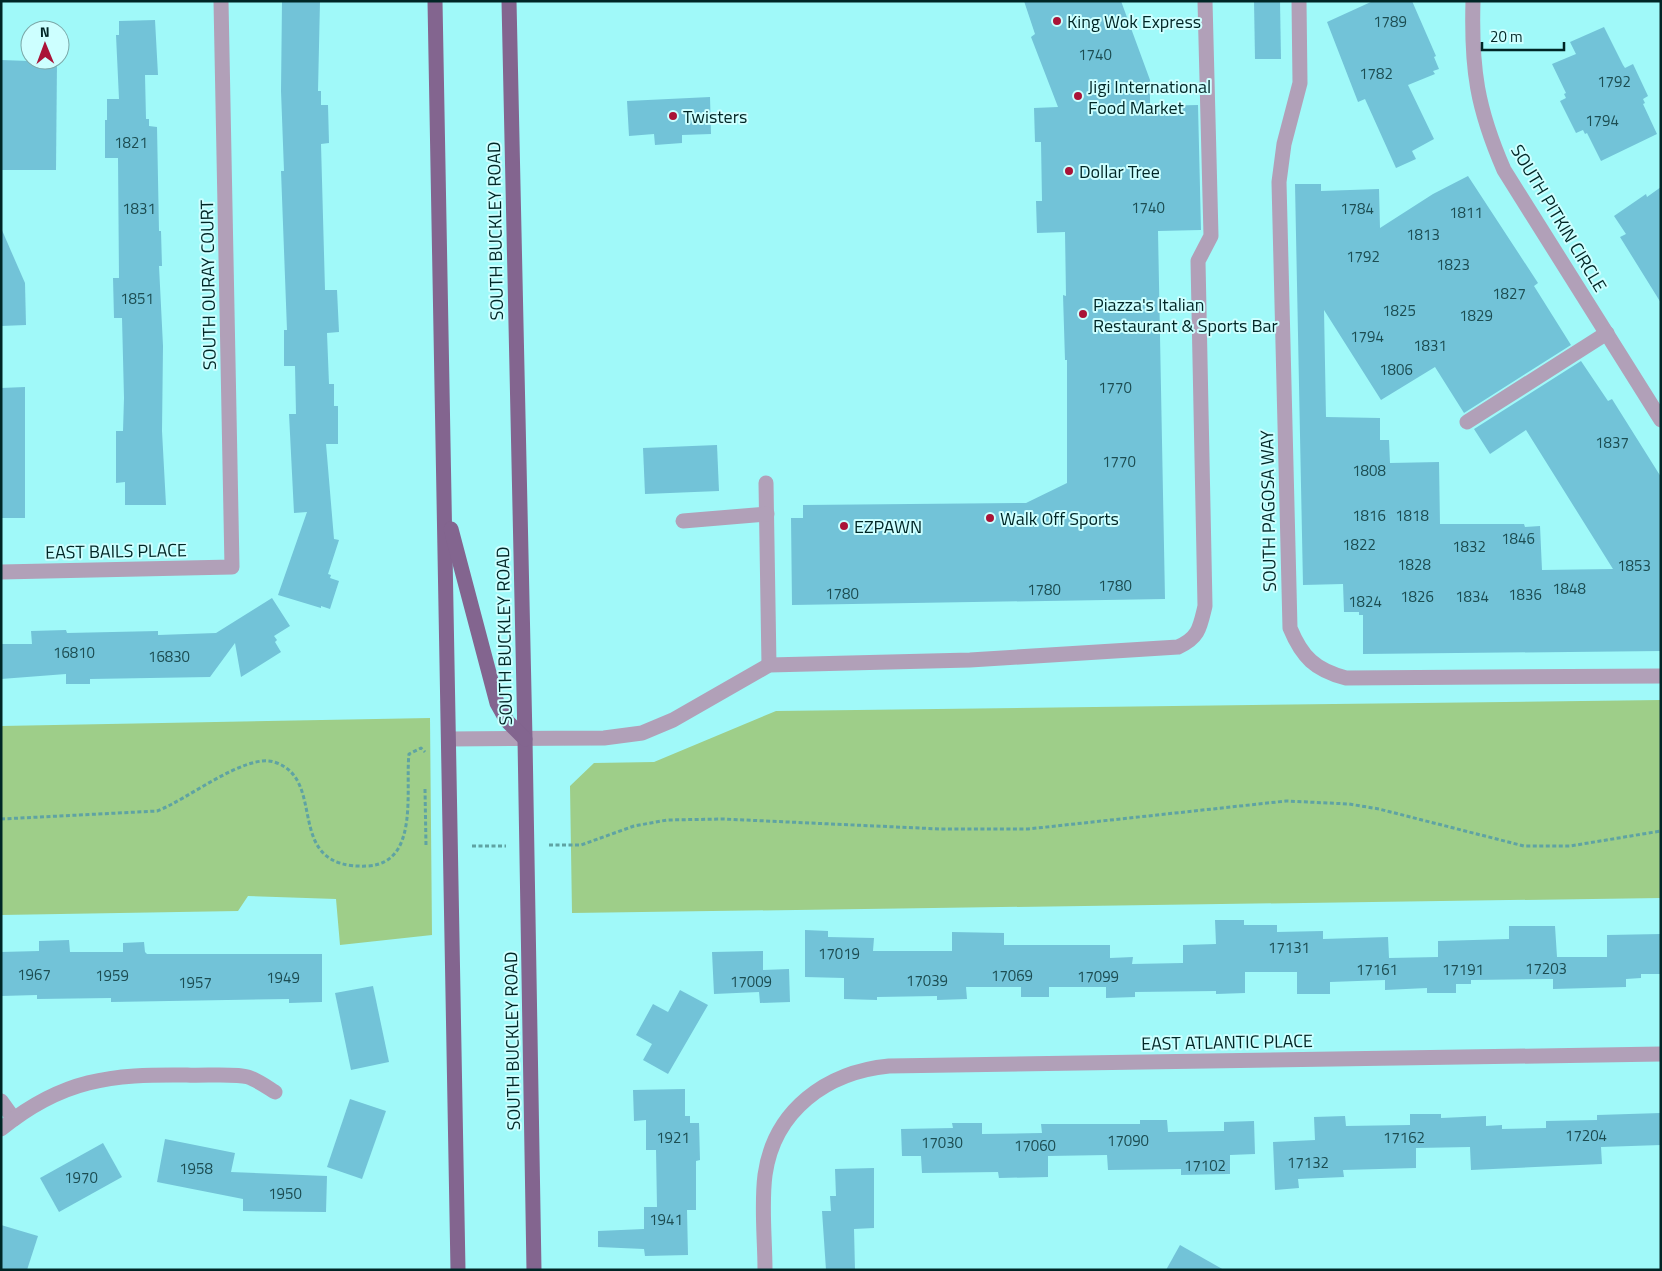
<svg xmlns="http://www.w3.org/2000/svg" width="1662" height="1271" font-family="'Titillium Web',sans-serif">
<rect width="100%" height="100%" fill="#a0f9f9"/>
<g fill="#9ece89">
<polygon points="1661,700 1661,898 572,913 570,786 594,763 654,762 776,711"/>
<polygon points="430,718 432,935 340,945 336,899 248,896 238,911 1,915 1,726"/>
</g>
<g fill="#72c3d8">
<polygon points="282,1 320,1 318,91 321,91 321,105 328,105 329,143 321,144 325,290 337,290 339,332 327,333 329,384 334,384 334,406 338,406 338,444 326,444 334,539 339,540 328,574 331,575 330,578 339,581 330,609 321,606 321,608 278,595 307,512 294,513 289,414 296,414 295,366 284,366 284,330 287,330 281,171 284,171 281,91"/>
<polygon points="1024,1 1121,1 1150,80 1150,106 1198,105 1201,230 1158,231 1165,599 792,605 791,518 803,518 803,505 1026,503 1067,483 1067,360 1065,360 1063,295 1066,296 1065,232 1037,233 1036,201 1042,201 1041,142 1035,142 1034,108 1058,107 1031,37 1035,34"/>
<polygon points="1254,1 1280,1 1281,59 1255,59"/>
<polygon points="1373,1 1412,1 1436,56 1434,57 1439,69 1433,71 1435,74 1408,85 1434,139 1412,151 1416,159 1396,168 1365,99 1358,102 1327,22"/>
<polygon points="155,20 158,75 145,75 146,119 149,119 149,126 157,127 159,231 161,231 162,266 159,266 163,346 162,431 166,505 125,505 125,482 116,483 116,431 123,431 124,398 122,318 114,318 113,278 119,278 118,158 105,158 105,120 107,120 107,99 119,99 116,35 119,35 119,21"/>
<polygon points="1604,27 1623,65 1625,68 1633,64 1648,96 1643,99 1645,103 1643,104 1657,134 1601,161 1587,133 1585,134 1583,130 1576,133 1560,101 1566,98 1564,94 1566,93 1552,64 1576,54 1570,42"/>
<polygon points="1,60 57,62 56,170 1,170"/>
<polygon points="710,97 711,134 682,135 682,143 655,145 654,134 629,136 627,101"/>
<polygon points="1468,176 1538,283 1534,286 1571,345 1464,413 1435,367 1381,400 1324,310 1326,417 1380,418 1380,440 1389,440 1390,463 1439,462 1440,524 1524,524 1525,527 1540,526 1542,570 1613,569 1526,430 1490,454 1474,429 1581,361 1608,401 1612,399 1661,477 1661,651 1363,654 1363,615 1359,615 1359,612 1344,612 1343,584 1303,585 1295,184 1321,184 1321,191 1379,189 1380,228 1433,194"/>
<polygon points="1661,187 1661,303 1620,237 1626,234 1614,216 1646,194 1647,197"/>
<polygon points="1,228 25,283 26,325 1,326"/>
<polygon points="25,387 25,518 1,518 1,388"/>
<polygon points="717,445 719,491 645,494 643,448"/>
<polygon points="272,598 290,626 274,636 277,640 275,642 281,652 241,677 235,643 210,677 90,679 90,684 66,684 66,674 1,679 1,644 32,644 31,631 66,630 67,633 158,631 158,635 216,633"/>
<polygon points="1215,920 1244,920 1244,925 1277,925 1277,932 1323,931 1323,939 1388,937 1389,958 1438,957 1438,941 1509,939 1509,926 1555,926 1557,957 1607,957 1607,935 1661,934 1661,974 1641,974 1641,978 1626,979 1626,987 1553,989 1553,979 1471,980 1471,984 1456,984 1456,993 1427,993 1427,988 1385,990 1385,980 1330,982 1330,994 1297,994 1297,972 1245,972 1245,993 1216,994 1216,991 1135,992 1135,997 1106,998 1106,987 1049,987 1049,997 1021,997 1021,987 966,987 967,999 937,1000 937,996 877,997 877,1000 844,999 844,978 805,977 805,930 828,931 828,937 874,938 873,951 952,951 952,932 1004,933 1004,945 1110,945 1110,958 1133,957 1132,964 1183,963 1183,945 1216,944"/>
<polygon points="69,940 70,952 123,952 123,943 144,942 145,952 147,954 322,954 322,1002 289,1003 289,999 111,1002 111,998 37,999 37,995 1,996 1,952 39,951 39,941"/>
<polygon points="763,951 763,970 789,969 790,1002 760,1003 759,992 714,994 712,952"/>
<polygon points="373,986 389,1062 351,1070 335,993"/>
<polygon points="680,990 708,1005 668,1074 643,1060 652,1044 636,1035 653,1004 668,1012"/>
<polygon points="685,1089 685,1116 690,1116 690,1123 699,1123 700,1160 696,1161 696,1210 687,1210 688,1255 645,1256 644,1249 598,1247 598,1231 644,1229 644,1207 657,1207 656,1150 646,1150 646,1120 634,1121 633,1090"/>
<polygon points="350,1099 386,1111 362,1179 327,1167"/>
<polygon points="1661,1113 1661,1145 1601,1147 1602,1164 1471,1170 1470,1147 1416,1148 1416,1168 1343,1170 1344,1177 1298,1179 1299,1188 1275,1190 1273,1142 1315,1140 1314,1117 1345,1116 1346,1126 1410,1125 1410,1114 1441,1114 1441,1118 1486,1116 1486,1126 1502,1125 1502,1129 1546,1128 1546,1121 1597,1120 1597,1115"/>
<polygon points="1140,1120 1167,1120 1168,1132 1224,1131 1224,1122 1254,1121 1255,1154 1230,1155 1230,1174 1181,1175 1181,1169 1108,1170 1107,1155 1048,1156 1048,1177 999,1178 998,1172 922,1173 921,1156 902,1156 901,1129 953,1128 952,1123 982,1123 982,1134 1042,1133 1041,1124 1140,1124"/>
<polygon points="165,1139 235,1153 231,1172 327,1176 326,1212 243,1211 243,1199 157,1182"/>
<polygon points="103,1143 122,1177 59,1212 40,1178"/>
<polygon points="874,1168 874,1228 854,1229 855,1270 826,1270 822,1211 831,1211 830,1196 836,1196 835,1169"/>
<polygon points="1,1225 38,1236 27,1270 1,1270"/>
<polygon points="1180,1245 1224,1270 1166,1270"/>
</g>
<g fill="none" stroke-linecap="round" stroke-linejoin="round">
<g stroke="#5fa3a3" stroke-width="3" stroke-dasharray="4 2.5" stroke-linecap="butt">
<polyline points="425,789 426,846"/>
<path d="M1,819L157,811C187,800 245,753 274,762C330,779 280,870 368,866C420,863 405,789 409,754L421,748L425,752"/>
<polyline points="549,845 581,845 634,826 667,820 723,819 940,829 1028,829 1286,801 1349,804 1379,809 1524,846 1570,846 1661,831"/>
<polyline points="472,846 506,846"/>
</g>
<g stroke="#b1a0b8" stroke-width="15">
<path d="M1299,1L1300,83L1284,144L1279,182L1290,628C1302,657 1315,670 1346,678L1661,676"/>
<path d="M1473,1C1471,69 1477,108 1504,170L1661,420"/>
<polyline points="1467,422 1607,333"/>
<polyline points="766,483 769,665"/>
<polyline points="683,521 767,514"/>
<polyline points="1,572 232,567 221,1"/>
<path d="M449,739L604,738L642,733L673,720L769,665L970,660L1178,647C1199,638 1200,627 1205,606L1198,261L1211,236L1205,1"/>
<polyline points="1,1101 14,1119"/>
<path d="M1,1129C62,1079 111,1074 187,1075C202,1076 236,1073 248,1077C257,1080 267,1087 275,1092"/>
<path d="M765,1270C765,1239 761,1206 765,1175C774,1110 827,1072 889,1066L1661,1054"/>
</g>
<g stroke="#83658f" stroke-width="15">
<polyline points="435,1 458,1270"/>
<polyline points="509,1 525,739 534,1270"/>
<polyline points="451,529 497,703 507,721 525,739"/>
</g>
</g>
<g fill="#aa1337" stroke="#cdffff" stroke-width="2">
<circle cx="1057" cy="21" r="5"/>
<circle cx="1078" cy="96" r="5"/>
<circle cx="673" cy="116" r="5"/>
<circle cx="1069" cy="171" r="5"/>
<circle cx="1083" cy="314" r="5"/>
<circle cx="990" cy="518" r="5"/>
<circle cx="844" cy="526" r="5"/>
</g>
<g text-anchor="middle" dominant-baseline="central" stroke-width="4" stroke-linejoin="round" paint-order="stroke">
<g font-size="15" fill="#1c4d52">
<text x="1390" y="21">1789</text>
<text x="1095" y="54">1740</text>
<text x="1376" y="73">1782</text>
<text x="1614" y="81">1792</text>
<text x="1602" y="120">1794</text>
<text x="131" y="142">1821</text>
<text x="1148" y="207">1740</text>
<text x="139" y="208">1831</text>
<text x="1357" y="208">1784</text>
<text x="1466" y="212">1811</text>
<text x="1423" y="234">1813</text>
<text x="1363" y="256">1792</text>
<text x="1453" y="264">1823</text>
<text x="1509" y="293">1827</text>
<text x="137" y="298">1851</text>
<text x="1399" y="310">1825</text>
<text x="1476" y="315">1829</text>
<text x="1367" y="336">1794</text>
<text x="1430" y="345">1831</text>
<text x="1396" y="369">1806</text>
<text x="1115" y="387">1770</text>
<text x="1612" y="442">1837</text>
<text x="1119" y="461">1770</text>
<text x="1369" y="470">1808</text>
<text x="1369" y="515">1816</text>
<text x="1412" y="515">1818</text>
<text x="1518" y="538">1846</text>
<text x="1359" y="544">1822</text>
<text x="1469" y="546">1832</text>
<text x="1414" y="564">1828</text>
<text x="1634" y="565">1853</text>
<text x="1115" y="585">1780</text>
<text x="1569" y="588">1848</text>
<text x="1044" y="589">1780</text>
<text x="842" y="593">1780</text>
<text x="1525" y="594">1836</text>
<text x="1417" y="596">1826</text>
<text x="1472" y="596">1834</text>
<text x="1365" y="601">1824</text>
<text x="74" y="652">16810</text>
<text x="169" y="656">16830</text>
<text x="1289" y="947">17131</text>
<text x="839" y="953">17019</text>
<text x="1546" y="968">17203</text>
<text x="1377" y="969">17161</text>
<text x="1463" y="969">17191</text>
<text x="34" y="974">1967</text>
<text x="112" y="975">1959</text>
<text x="1012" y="975">17069</text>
<text x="1098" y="976">17099</text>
<text x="283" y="977">1949</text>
<text x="927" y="980">17039</text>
<text x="751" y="981">17009</text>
<text x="195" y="982">1957</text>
<text x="1586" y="1135">17204</text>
<text x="673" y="1137">1921</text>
<text x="1404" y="1137">17162</text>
<text x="1128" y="1140">17090</text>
<text x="942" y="1142">17030</text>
<text x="1035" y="1145">17060</text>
<text x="1308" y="1162">17132</text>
<text x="1205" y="1165">17102</text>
<text x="196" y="1168">1958</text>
<text x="81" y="1177">1970</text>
<text x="285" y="1193">1950</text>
<text x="666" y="1219">1941</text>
</g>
<g font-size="18" fill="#002626" stroke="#cdffff" text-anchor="start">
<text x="1067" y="21">King Wok Express</text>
<text x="1088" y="86">Jigi International<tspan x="1088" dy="21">Food Market</tspan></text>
<text x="683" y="116">Twisters</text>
<text x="1079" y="171">Dollar Tree</text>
<text x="1093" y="304">Piazza's Italian<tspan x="1093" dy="21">Restaurant &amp; Sports Bar</tspan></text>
<text x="1000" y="518">Walk Off Sports</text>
<text x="854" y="526">EZPAWN</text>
</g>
<g font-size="18" fill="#002626" stroke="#cdffff">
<text transform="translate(1559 218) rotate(59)">SOUTH PITKIN CIRCLE</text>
<text transform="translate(495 231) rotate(-91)">SOUTH BUCKLEY ROAD</text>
<text transform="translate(208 285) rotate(-91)">SOUTH OURAY COURT</text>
<text transform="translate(1268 511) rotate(-91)">SOUTH PAGOSA WAY</text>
<text transform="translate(116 551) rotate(-1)">EAST BAILS PLACE</text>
<text transform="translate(504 636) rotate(-91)">SOUTH BUCKLEY ROAD</text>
<text transform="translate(512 1041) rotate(-91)">SOUTH BUCKLEY ROAD</text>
<text transform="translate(1227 1042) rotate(-1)">EAST ATLANTIC PLACE</text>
</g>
</g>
<rect width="1662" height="1271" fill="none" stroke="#002626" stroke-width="5"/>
<g transform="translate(45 45) rotate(359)"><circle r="24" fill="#cdffff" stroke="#7ba8a8"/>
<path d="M0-4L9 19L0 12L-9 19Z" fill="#aa1337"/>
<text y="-8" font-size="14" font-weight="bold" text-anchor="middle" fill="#002626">N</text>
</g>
<path d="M1482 42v8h82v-8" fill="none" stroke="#002626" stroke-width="2.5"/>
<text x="1490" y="42" font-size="15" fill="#002626" stroke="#cdffff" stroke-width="4" paint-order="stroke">20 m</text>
</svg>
